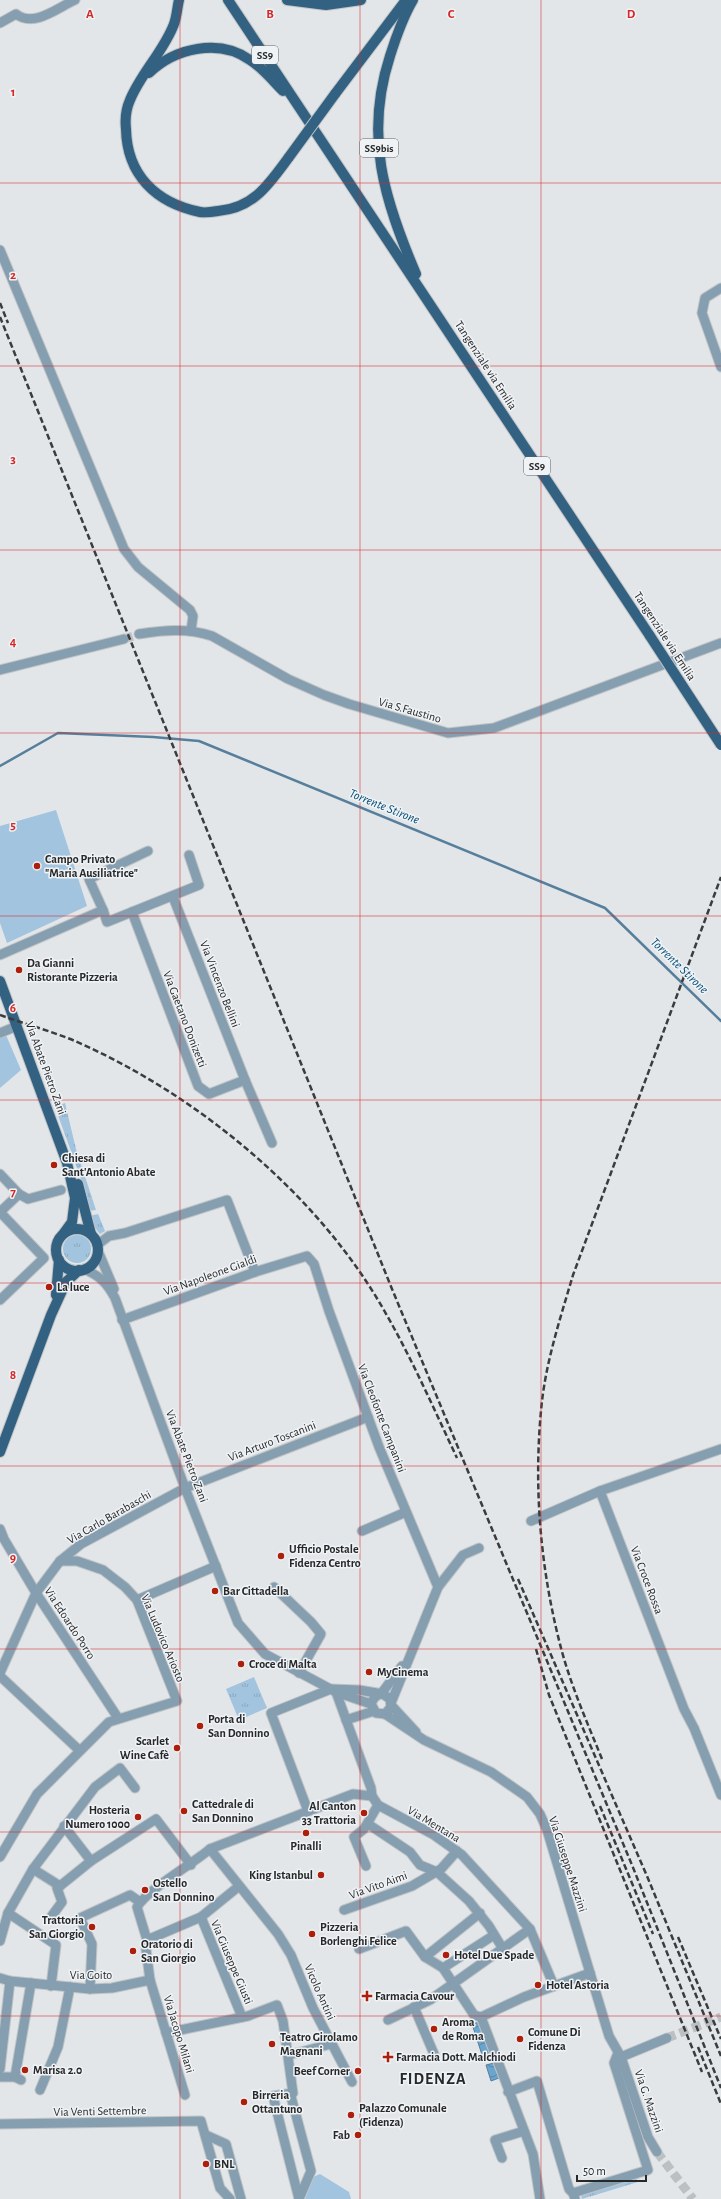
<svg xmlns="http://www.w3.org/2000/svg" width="721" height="2199" font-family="'Alegreya Sans',sans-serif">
<defs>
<pattern id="grass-tufts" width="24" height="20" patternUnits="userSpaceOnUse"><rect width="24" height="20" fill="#a2c4de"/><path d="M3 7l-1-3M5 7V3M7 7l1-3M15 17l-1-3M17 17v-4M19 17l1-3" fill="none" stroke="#8ca8be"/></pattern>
<pattern id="water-waves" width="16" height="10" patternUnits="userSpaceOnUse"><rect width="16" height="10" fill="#6ba4cd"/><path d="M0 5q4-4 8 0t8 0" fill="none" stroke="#5886a6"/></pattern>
</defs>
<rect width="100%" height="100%" fill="#e2e6e9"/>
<g fill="url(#grass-tufts)">
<polygon points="65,1103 76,1149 96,1210 88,1211 85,1190 55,1107"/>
<polygon points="98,1214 105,1231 100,1234 96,1229 89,1216"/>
<circle cx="77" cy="1249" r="14"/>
<polygon points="254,1677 267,1708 239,1720 226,1689"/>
<polygon points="636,2177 638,2182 582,2199 581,2195"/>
</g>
<g fill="#a2c4de">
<polygon points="56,810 87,906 7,943 0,923 0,826"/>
<polygon points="6,1035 21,1070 0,1088 0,1037"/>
<polygon points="320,2174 349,2192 351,2199 305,2199 313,2177"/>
</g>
<g fill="url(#water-waves)" stroke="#577f9c">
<polygon points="480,2022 493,2058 484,2061 472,2024"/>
<polygon points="494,2063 499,2078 491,2081 486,2065"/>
</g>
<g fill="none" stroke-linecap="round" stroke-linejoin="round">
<polyline stroke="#577f9c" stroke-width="2.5" points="0,766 58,733 153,737 199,741 605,908 721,1021"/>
<g stroke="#bdc0c3" stroke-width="9" stroke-dasharray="9 4.5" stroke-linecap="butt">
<polyline points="124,639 139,634"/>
<polyline points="667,2038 721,2017"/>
<polyline points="657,2152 693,2199"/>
</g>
<g stroke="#c0c4c6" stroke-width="11">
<g id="minor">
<path d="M0,23L16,14C34,28 57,8 75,0"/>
<polyline points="0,250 124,549 138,567 190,610 193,616 191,631"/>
<polyline points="721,288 705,298 702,313 721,367"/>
<path d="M139,634C164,630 188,628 212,636L288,679L324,695L349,704L448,733L494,728L721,643"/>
<polyline points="0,670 124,639"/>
<polyline points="173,897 245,1080 272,1143"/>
<polyline points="103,910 89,879 148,851"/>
<polyline points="132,912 198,1086 209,1094 245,1080"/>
<polyline points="0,955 103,910 107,922 199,885 189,855"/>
<polyline points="0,1033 17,1026"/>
<polyline points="0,1174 19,1194 28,1199 61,1190"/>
<polyline points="0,1212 19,1194"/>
<polyline points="97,1245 109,1236 125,1233 227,1200 255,1272"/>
<polyline points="98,1251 114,1289"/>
<path d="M84,1269C100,1276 107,1283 115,1298L185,1488L238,1623L265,1654L336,1692L371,1704"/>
<polyline points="0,1300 44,1258 0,1212"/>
<polyline points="122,1320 255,1272 307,1256 314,1264 329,1311 379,1447 438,1587"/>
<polyline points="721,1449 600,1491 684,1709 694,1728 721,1795"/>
<polyline points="531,1521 600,1491"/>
<polyline points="0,1529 4,1539 36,1593 118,1718"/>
<polyline points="362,1531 406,1512"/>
<polyline points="274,1587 311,1622 321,1634 299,1673"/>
<polyline points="137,1600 216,1566"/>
<polyline points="0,1673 36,1593 60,1561 81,1544 185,1488 368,1417"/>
<polyline points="0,1676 79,1750"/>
<polyline points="336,1692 371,1788 372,1796 378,1805 434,1835 462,1855 530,1929 554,1986"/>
<polyline points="381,1694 402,1666"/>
<polyline points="391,1703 438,1587 463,1555 479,1548"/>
<polyline points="391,1705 416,1732"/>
<polyline points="385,1714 424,1740 491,1772 527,1797 540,1814 547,1830 609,2036 621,2057 648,2137 657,2152"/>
<polyline points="346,1720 374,1711"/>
<polyline points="308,1811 271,1713 331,1689 359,1690 383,1694 390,1699 391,1707 385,1714 376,1713 371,1704 374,1698 378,1695"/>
<polyline points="368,1824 410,1852 420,1865 437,1872 469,1901 489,1926 503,1949"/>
<polyline points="64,1826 91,1861"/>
<polyline points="210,1849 278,1934 291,1955 313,2008 352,2082"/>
<polyline points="0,1857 37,1794 109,1722 177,1701 137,1600 125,1587 103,1570 77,1561 60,1561"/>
<polyline points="366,1866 354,1837 364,1829 378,1805"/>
<polyline points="33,1869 60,1886"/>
<polyline points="60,1886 91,1861 156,1819 191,1865"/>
<polyline points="344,1910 412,1886 441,1869 457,1851"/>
<polyline points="8,1913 56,1945 51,1986"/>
<polyline points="51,1917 62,1902 57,1888 60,1886"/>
<polyline points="201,1917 242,2017"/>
<polyline points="147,1940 201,1917 238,1887"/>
<polyline points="0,1941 8,1913 33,1869 95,1787 120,1768 135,1788"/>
<polyline points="359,1949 406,1931 425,1957 443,1968 474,2015 481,2017"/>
<polyline points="425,1957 480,1913"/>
<polyline points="443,1968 494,1935"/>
<polyline points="0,1978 10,1981 90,1989 112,1988 150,1980"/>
<polyline points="90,1989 92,1944 80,1918 130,1895 140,1902"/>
<polyline points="414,2007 434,2054"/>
<polyline points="481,2017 533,2154 540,2199"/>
<polyline points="481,2017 524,1997 590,1973"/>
<polyline points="388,2020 430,2000 530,1929"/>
<polyline points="166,2033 248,2016 277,2005 283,2021 293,2093 273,2096 299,2199"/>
<polyline points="289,2055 331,2044"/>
<polyline points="621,2057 667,2038"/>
<polyline points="0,2069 10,1981"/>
<polyline points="0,2077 15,2077 21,2080"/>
<polyline points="15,2077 31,1983"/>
<polyline points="40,2090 58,2047 70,1987"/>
<polyline points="508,2092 537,2081 569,2189 573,2193 575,2199"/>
<polyline points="290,2093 311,2171 299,2199"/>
<path d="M185,2095L150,1980L146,1949L147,1940L137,1907C148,1889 191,1865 210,1849L353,1794L372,1796"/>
<polyline points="0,2124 201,2121 220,2188 230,2199"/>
<polyline points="206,2135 226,2144 241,2199"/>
<polyline points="502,2158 495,2140 524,2131"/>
<polyline points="573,2193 648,2170 614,2063 618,2053"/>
</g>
</g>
<g stroke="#c0c4c6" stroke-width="12">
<g id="major">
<path d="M179,0C177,8 177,16 174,24C164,51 141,73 130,100C126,109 125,120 126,129C127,175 156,203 200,212C205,213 212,212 218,211C254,208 269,184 289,157"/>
<polyline points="228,0 650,636"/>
<polyline points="287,0 326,5 361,0"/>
<path d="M413,0C403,17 396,37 390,56C364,136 384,199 416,274"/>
<path d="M149,73C175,48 219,38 250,60C263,68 273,81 283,91"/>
<polyline points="335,94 406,0"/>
<polyline points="0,981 67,1163 75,1198 72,1222 64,1233"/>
<polyline points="78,1184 91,1234"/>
<circle cx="77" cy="1250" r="21"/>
<polyline points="56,1295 59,1260"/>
<polyline points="0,1452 51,1315 66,1282 79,1270"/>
</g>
</g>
<use href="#minor" stroke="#859eb0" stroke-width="9"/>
<use href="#major" stroke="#336181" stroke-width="10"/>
<g stroke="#3b3c3d" stroke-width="2.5" stroke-dasharray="6 3" stroke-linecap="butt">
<polyline points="0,303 8,323"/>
<polyline points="0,317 392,1289 632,1865 721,2088"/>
<path d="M0,1015C25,1024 51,1031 75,1041C198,1095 319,1195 385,1312C412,1359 434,1409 457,1458"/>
<polyline points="518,1579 647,1876 721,2056"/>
<polyline points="536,1649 549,1695 702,2072"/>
<path d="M602,1759C587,1722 571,1686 561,1648C540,1568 533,1484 542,1401C547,1358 561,1316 573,1275L721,877"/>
<polyline points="600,1806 653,1934"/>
<polyline points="678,1937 721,2039"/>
<polyline points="698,2047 721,2104"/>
</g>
<g stroke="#c0c4c6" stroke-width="12" stroke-linecap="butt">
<g id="major-bridge">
<polyline points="289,157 335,94"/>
<polyline points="650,636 721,745"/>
</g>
</g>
<use href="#major-bridge" stroke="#336181" stroke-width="10"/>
</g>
<path fill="none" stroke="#d62828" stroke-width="1" stroke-opacity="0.55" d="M180,0V2199M360,0V2199M541,0V2199M0,183H721M0,366H721M0,550H721M0,733H721M0,916H721M0,1100H721M0,1283H721M0,1466H721M0,1649H721M0,1832H721M0,2016H721"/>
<g fill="#ad1e0b" stroke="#f0f3f6" stroke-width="1.5">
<circle cx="37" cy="866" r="4"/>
<circle cx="19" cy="970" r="4"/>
<circle cx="54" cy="1165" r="4"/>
<circle cx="49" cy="1287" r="4"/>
<circle cx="281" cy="1556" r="4"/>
<circle cx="215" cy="1591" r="4"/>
<circle cx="241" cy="1664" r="4"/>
<circle cx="369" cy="1672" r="4"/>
<circle cx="200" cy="1726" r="4"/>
<circle cx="177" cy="1748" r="4"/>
<circle cx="184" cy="1811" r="4"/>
<circle cx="364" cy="1813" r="4"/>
<circle cx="138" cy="1817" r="4"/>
<circle cx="306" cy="1833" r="4"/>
<circle cx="321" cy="1875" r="4"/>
<circle cx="145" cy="1890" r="4"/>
<circle cx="92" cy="1927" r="4"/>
<circle cx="312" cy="1934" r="4"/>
<circle cx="133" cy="1951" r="4"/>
<circle cx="446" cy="1955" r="4"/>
<circle cx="538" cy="1985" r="4"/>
<path d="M365 1990h4v4h4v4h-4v4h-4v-4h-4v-4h4z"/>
<circle cx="434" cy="2029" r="4"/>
<circle cx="520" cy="2039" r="4"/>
<circle cx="272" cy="2044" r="4"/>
<path d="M386 2051h4v4h4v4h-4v4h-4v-4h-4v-4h4z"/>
<circle cx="25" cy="2070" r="4"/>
<circle cx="358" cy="2071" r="4"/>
<circle cx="244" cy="2102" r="4"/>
<circle cx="351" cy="2115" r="4"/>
<circle cx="358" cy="2135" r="4"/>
<circle cx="206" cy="2164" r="4"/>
</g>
<g text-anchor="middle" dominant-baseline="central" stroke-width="3" stroke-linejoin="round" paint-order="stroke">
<g fill="#f0f3f6" stroke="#636566" stroke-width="1">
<rect x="252" y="46" width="26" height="18" rx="3"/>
<rect x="360" y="139" width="38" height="18" rx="3"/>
<rect x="524" y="457" width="26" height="18" rx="3"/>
</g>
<g font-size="11" font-weight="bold" fill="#272829">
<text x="265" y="55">SS9</text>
<text x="379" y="148">SS9bis</text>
<text x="537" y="466">SS9</text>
</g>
<g font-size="12" fill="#272829" stroke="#f0f3f6">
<text transform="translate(486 365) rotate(57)">Tangenziale via Emilia</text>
<text transform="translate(665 636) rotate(57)">Tangenziale via Emilia</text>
<text transform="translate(410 710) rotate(16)">Via S.Faustino</text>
<text transform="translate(220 984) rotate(69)">Via Vincenzo Bellini</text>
<text transform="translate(185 1019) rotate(69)">Via Gaetano Donizetti</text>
<text transform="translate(46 1068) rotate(70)">Via Abate Pietro Zani</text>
<text transform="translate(210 1275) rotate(-20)">Via Napoleone Gialdi</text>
<text transform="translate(382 1418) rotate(69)">Via Cleofonte Campanini</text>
<text transform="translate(272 1441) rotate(-21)">Via Arturo Toscanini</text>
<text transform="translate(187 1456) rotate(69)">Via Abate Pietro Zani</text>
<text transform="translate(109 1517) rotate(-30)">Via Carlo Barabaschi</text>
<text transform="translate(647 1580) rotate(69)">Via Croce Rossa</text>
<text transform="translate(70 1623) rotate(57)">Via Edoardo Porro</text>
<text transform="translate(163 1638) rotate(67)">Via Ludovico Ariosto</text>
<text transform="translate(434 1824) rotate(31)">Via Mentana</text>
<text transform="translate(568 1864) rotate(72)">Via Giuseppe Mazzini</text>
<text transform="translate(378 1885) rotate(-20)">Via Vito Aimi</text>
<text transform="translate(232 1962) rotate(67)">Via Giuseppe Giusti</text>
<text x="91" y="1975">Via Goito</text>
<text transform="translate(320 1992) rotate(66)">Vicolo Antini</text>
<text transform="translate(179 2034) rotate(73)">Via Jacopo Milani</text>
<text transform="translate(649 2101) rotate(71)">Via G. Mazzini</text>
<text transform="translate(100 2111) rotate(-1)">Via Venti Settembre</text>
</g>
<g font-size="12" font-weight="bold" fill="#272829" stroke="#f0f3f6" text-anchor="start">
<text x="45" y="859">Campo Privato<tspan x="45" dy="14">"Maria Ausiliatrice"</tspan></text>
<text x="27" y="963">Da Gianni<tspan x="27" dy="14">Ristorante Pizzeria</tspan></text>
<text x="62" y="1158">Chiesa di<tspan x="62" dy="14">Sant'Antonio Abate</tspan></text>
<text x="57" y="1287">La luce</text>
<text x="289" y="1549">Ufficio Postale<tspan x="289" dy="14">Fidenza Centro</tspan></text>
<text x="223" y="1591">Bar Cittadella</text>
<text x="249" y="1664">Croce di Malta</text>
<text x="377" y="1672">MyCinema</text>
<text x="208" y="1719">Porta di<tspan x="208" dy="14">San Donnino</tspan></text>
<text x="169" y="1741" text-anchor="end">Scarlet<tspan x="169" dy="14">Wine Cafè</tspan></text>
<text x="192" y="1804">Cattedrale di<tspan x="192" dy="14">San Donnino</tspan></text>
<text x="356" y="1806" text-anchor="end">Al Canton<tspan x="356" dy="14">33 Trattoria</tspan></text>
<text x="130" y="1810" text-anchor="end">Hosteria<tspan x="130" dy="14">Numero 1000</tspan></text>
<text x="306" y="1846" text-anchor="middle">Pinalli</text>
<text x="313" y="1875" text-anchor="end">King Istanbul</text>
<text x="153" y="1883">Ostello<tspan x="153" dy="14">San Donnino</tspan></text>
<text x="84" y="1920" text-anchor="end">Trattoria<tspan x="84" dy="14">San Giorgio</tspan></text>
<text x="320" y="1927">Pizzeria<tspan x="320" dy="14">Borlenghi Felice</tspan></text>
<text x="141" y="1944">Oratorio di<tspan x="141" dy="14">San Giorgio</tspan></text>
<text x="454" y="1955">Hotel Due Spade</text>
<text x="546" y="1985">Hotel Astoria</text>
<text x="375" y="1996">Farmacia Cavour</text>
<text x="442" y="2022">Aroma<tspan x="442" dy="14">de Roma</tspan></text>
<text x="528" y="2032">Comune Di<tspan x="528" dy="14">Fidenza</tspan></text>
<text x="280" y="2037">Teatro Girolamo<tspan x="280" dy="14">Magnani</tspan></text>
<text x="396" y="2057">Farmacia Dott. Malchiodi</text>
<text x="33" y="2070">Marisa 2.0</text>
<text x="350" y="2071" text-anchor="end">Beef Corner</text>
<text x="252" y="2095">Birreria<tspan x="252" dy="14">Ottantuno</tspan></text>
<text x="359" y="2108">Palazzo Comunale<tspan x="359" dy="14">(Fidenza)</tspan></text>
<text x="350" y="2135" text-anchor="end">Fab</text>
<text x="214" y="2164">BNL</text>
</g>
<g font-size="13" font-style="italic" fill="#024d74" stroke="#f0f3f6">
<text transform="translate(384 807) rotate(22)">Torrente Stirone</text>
<text transform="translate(679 966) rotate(44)">Torrente Stirone</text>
</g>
<g font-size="16" font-weight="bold" letter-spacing="1" fill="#272829" stroke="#f0f3f6">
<text x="433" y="2079">FIDENZA</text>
</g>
</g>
<g font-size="13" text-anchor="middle" font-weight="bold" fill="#d62828" stroke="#f0f3f6" stroke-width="3" stroke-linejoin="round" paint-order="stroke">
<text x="90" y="18">A</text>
<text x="270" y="18">B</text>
<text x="451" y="18">C</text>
<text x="631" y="18">D</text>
<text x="13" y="96">1</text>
<text x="13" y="279">2</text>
<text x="13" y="463">3</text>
<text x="13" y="646">4</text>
<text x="13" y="829">5</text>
<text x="13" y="1012">6</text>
<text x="13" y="1196">7</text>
<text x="13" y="1379">8</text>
<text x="13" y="1562">9</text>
</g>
<path d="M577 2175v6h69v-6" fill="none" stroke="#272829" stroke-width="2"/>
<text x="583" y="2175" font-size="12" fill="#272829" stroke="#f0f3f6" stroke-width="3" paint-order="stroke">50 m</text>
</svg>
